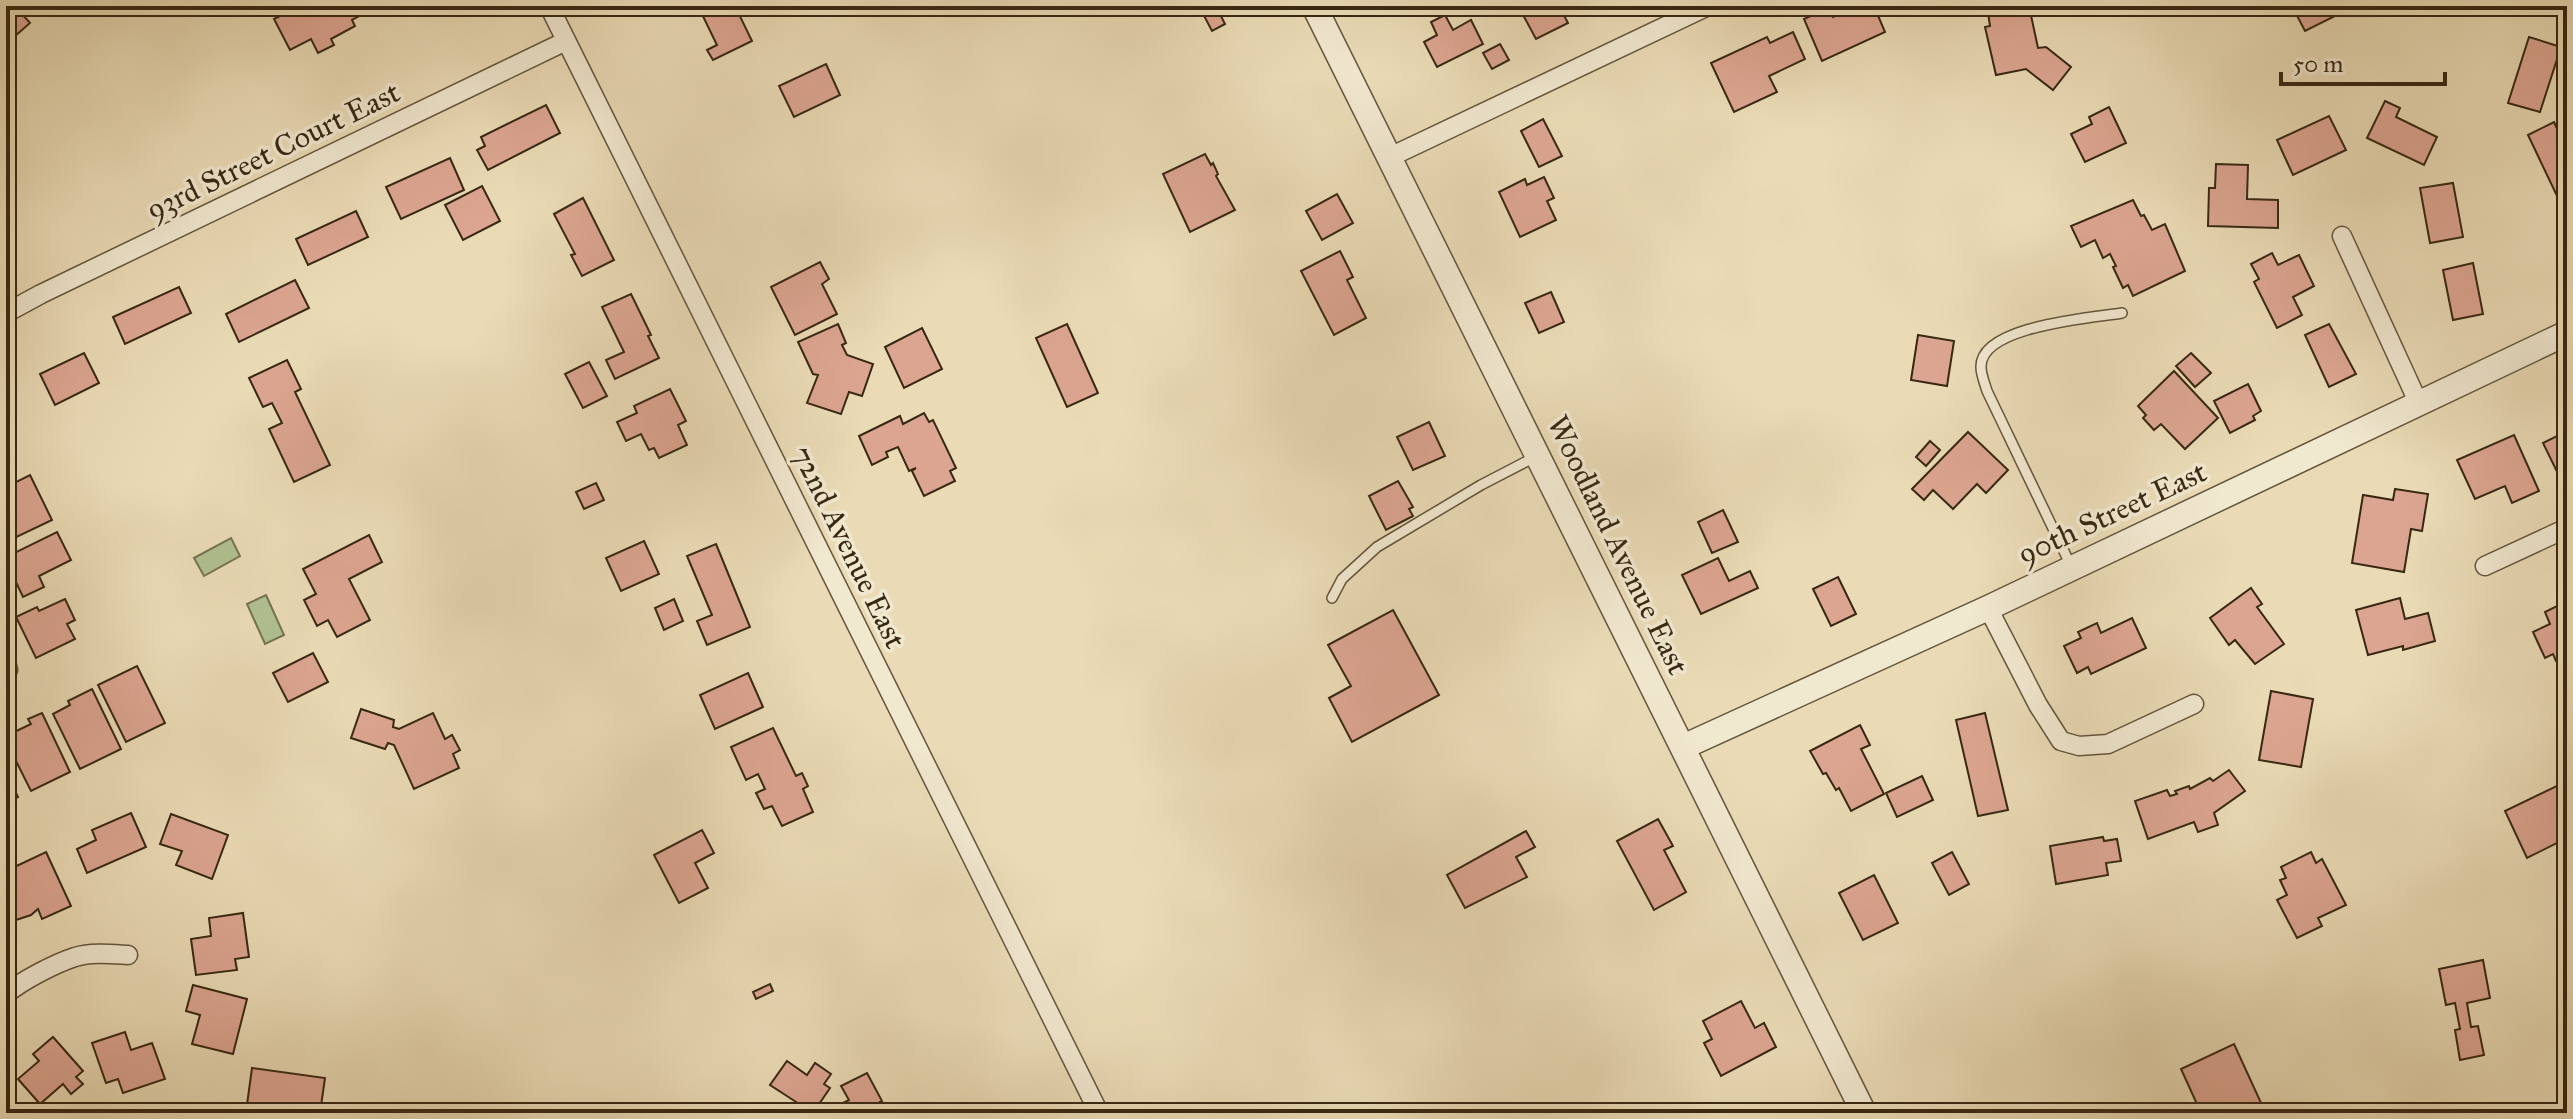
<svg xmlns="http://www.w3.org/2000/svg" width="2573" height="1119" font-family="'IM FELL Great Primer',serif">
<rect width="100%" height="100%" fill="#eadbb6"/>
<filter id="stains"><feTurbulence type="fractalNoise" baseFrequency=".0025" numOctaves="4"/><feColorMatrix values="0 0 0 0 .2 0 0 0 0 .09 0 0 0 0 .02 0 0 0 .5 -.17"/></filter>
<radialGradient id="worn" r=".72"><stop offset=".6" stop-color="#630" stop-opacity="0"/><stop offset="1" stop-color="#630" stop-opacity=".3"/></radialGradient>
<g fill="#b1c192" stroke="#747452" stroke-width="2">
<polygon points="231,538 240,556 204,576 194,558"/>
<polygon points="266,595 284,635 265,644 247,604"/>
</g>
<g fill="#dca591" stroke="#382813" stroke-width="2">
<polygon points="6,6 15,6 30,23 6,44"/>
<polygon points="300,6 357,6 361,15 352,20 355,26 331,39 334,45 318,53 311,39 290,50 274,19"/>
<polygon points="698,6 735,6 752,41 713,60 707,50 717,45"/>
<polygon points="1209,6 1216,6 1225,24 1212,31 1201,10"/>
<polygon points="1529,6 1559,6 1568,23 1536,39 1521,11"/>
<polygon points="1858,6 1874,6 1885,32 1822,61 1804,19 1828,8 1833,17"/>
<polygon points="1987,6 2029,6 2038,48 2046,47 2071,67 2053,90 2026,69 1996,75 1985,27 1990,26"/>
<polygon points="2292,6 2340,6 2343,12 2305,31"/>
<polygon points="1445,15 1453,30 1471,20 1483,44 1437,67 1424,42 1437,35 1431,22"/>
<polygon points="1793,32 1805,59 1769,76 1777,92 1734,112 1711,63 1767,37 1770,43"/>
<polygon points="2529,37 2561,47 2540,112 2508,103"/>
<polygon points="1500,44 1509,60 1492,69 1483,53"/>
<polygon points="826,64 840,95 794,117 779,86"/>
<polygon points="2385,101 2400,108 2396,117 2437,137 2424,165 2367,138"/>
<polygon points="546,105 560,133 488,170 477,150 485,146 481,137"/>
<polygon points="2109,107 2126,143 2085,162 2071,134 2092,124 2089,117"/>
<polygon points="2329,116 2346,150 2293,175 2277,140"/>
<polygon points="1543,119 1562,156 1539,167 1521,131"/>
<polygon points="2554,122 2564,144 2567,143 2567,191 2557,196 2528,135"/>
<polygon points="1205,154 1211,165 1213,163 1218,174 1216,176 1235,210 1190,232 1163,174"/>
<polygon points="450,158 464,190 401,219 386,187"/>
<polygon points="2216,164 2248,165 2247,199 2278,200 2278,228 2208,226 2209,188 2215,188"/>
<polygon points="6,171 12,171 16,241 6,241"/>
<polygon points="1544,177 1554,198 1547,201 1556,220 1520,237 1499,192 1525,179 1527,185"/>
<polygon points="2453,183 2463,237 2430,243 2420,188"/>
<polygon points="482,186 500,221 463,240 445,205"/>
<polygon points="1337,194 1353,223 1322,240 1306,211"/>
<polygon points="583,198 614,260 582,276 571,255 575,254 554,214"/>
<polygon points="2133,200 2141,216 2144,215 2152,230 2165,224 2185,271 2133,296 2128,285 2123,288 2113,267 2116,266 2110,254 2103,258 2095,240 2081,247 2071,226"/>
<polygon points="356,211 368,237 308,265 296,239"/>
<polygon points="1340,251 1353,277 1347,280 1366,318 1334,335 1301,271"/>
<polygon points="2272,253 2278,265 2299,255 2314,286 2293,297 2302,315 2277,328 2254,282 2259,279 2251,264"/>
<polygon points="820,262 829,279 822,284 837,314 795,335 771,287"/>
<polygon points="2473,263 2483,314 2453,320 2443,270"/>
<polygon points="295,280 309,308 239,342 226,314"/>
<polygon points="179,287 191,313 125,344 113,317"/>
<polygon points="1551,292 1564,322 1539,333 1525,303"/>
<polygon points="631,294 651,335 648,336 659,358 615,379 606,360 624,352 602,307"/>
<polygon points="838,324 846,343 842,345 847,355 873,364 862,396 849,392 841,414 807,403 818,375 813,374 798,342"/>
<polygon points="1067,324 1098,393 1067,407 1036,338"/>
<polygon points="2329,324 2356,374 2329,387 2305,335"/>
<polygon points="922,328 942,369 904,388 885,347"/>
<polygon points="1918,335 1954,341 1947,386 1911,380"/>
<polygon points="84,353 99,383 55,405 40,374"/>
<polygon points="2191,353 2211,373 2195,387 2176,366"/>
<polygon points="287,360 301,389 295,392 330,465 294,482 269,429 282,423 272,403 263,407 249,378"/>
<polygon points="589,362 607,396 583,408 565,374"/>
<polygon points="2174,371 2218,418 2185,449 2161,424 2154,430 2143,418 2146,415 2138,406"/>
<polygon points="2248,384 2261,411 2253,416 2255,420 2230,433 2214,401"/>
<polygon points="670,389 686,421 678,425 687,445 659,458 654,448 649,450 641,434 626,441 617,422 637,413 634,406"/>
<polygon points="924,413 929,422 933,420 956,468 950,471 955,481 924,496 912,471 916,468 909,471 898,447 886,452 888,457 872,465 859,436 900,416 903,424"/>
<polygon points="1429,422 1445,456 1413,470 1397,437"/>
<polygon points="2567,431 2567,477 2561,480 2543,443"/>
<polygon points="1968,432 2008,470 1986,493 1977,484 1953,509 1933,490 1924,500 1912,489"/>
<polygon points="2514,435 2539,491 2512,503 2505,486 2475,499 2457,460"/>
<polygon points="6,440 15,459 6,464"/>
<polygon points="1930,441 1940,450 1926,466 1916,457"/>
<polygon points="30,475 52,520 6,542 6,487"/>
<polygon points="1398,481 1413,507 1409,509 1413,516 1386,530 1369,496"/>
<polygon points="596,483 604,500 584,509 576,492"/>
<polygon points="2395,489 2428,494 2422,531 2411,529 2404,572 2352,563 2363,495 2393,500"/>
<polygon points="1723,510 1738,542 1712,553 1698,522"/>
<polygon points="57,532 71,560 39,576 44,587 23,597 6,561 6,557"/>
<polygon points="369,535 382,562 349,579 370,620 337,637 328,620 317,626 304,600 316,594 303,569"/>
<polygon points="644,541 659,574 621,591 606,558"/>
<polygon points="716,544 750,627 707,645 697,621 712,615 687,556"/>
<polygon points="1718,558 1729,581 1750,571 1758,588 1701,614 1682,575"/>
<polygon points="1838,577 1856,614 1831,626 1813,589"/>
<polygon points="2251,588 2262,604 2257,607 2284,644 2255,664 2235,640 2229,645 2210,618"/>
<polygon points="2400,598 2405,619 2428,613 2435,641 2403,650 2403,646 2368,655 2356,610"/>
<polygon points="65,599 75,620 67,624 75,639 36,658 16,617 37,607 39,611"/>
<polygon points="674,599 683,621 664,630 655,608"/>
<polygon points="2567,601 2567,656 2556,661 2553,654 2545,658 2533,632 2550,624 2545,612"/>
<polygon points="1393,610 1439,695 1352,742 1329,698 1351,686 1328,645"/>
<polygon points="2132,618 2146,648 2091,674 2088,667 2077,673 2064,646 2081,638 2078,632 2097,623 2101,633"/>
<polygon points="313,653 328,682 288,702 273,673"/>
<polygon points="137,666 165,723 126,742 98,685"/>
<polygon points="748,673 763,707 715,729 700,695"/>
<polygon points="92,689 121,749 80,769 53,714 70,705 68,701"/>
<polygon points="2271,691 2313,699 2301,767 2259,760"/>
<polygon points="361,709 394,720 393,727 399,729 433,713 445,739 452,735 460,750 453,754 459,768 414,789 394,745 388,743 385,749 351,738"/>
<polygon points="42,713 70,772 31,791 6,741 6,736 31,724 28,719"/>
<polygon points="1985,713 2008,810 1978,816 1956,720"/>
<polygon points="1860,725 1870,745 1861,749 1884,794 1851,811 1839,788 1836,790 1826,773 1823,774 1810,751"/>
<polygon points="773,728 796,776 802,773 808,786 803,789 813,812 782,826 772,806 764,809 756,793 765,789 758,774 746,780 731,747"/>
<polygon points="2229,770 2245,791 2214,813 2218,825 2198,832 2194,822 2148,839 2135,801 2167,790 2170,796 2177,794 2175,791 2189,786 2190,789 2210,778 2213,781"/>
<polygon points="6,772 18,797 6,803"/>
<polygon points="1922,776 1933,800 1897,817 1886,793"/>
<polygon points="2567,781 2567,838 2527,858 2505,811"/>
<polygon points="131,813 146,847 87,873 77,849 96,840 92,830"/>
<polygon points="171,814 228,835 212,879 176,865 182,851 160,844"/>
<polygon points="1658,819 1673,846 1664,850 1686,892 1654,910 1617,841"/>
<polygon points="702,830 714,853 695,863 708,888 679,903 654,855"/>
<polygon points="1526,831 1535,847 1516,857 1527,877 1465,908 1447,875"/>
<polygon points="2103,837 2104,841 2117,839 2121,861 2106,863 2108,875 2056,884 2050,846"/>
<polygon points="46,852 71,906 42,919 38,909 31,915 16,920 6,898 6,871"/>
<polygon points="1952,852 1969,884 1949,895 1932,863"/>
<polygon points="2311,852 2316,863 2322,859 2346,905 2318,918 2322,926 2297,938 2277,900 2287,895 2280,880 2286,878 2281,867"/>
<polygon points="1874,875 1898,923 1863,940 1839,893"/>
<polygon points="243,913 249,957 235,959 237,970 196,975 191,939 211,936 209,918"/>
<polygon points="2483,960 2490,998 2467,1003 2471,1027 2478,1026 2484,1055 2460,1060 2455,1030 2460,1029 2455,1003 2446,1005 2439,969"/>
<polygon points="770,984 773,991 756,999 753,992"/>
<polygon points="193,985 247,999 233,1054 192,1044 200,1015 186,1011"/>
<polygon points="1741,1001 1755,1028 1764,1023 1776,1047 1721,1076 1704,1043 1712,1039 1703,1021"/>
<polygon points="125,1032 131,1050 152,1043 165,1079 123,1093 118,1079 106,1083 92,1043"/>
<polygon points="53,1037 83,1071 76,1077 83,1084 71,1094 63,1084 40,1104 18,1079 39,1061 33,1054"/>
<polygon points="2234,1044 2262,1105 2256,1108 2258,1113 2201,1113 2181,1069"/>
<polygon points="787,1061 807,1075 815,1063 831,1074 824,1084 830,1088 813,1113 770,1085"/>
<polygon points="252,1068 325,1078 320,1113 246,1112"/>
<polygon points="867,1073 882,1101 860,1113 848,1113 843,1103 849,1100 841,1086"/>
</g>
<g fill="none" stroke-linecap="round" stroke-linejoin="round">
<g stroke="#64553c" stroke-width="12">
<g id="service">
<path d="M2072,568L1987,391C1985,384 1981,375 1981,367C1980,326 2091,318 2122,313"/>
<polyline points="1332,598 1342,579 1377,547 1481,485 1535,457"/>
</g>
</g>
<g stroke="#64553c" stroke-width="21">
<g id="minor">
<polyline points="549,6 1099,1113"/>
<polyline points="1390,157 1708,6"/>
<polyline points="2342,236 2419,404"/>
<polyline points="6,313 41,294 566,41"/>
<polyline points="2485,566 2567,528"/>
<polyline points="1988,608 2038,705 2061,741 2079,746 2108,744 2194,704"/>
<polyline points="6,662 8,670 6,674"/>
<path d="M6,994C23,980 54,964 75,957C92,952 111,954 128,955"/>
</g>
</g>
<g stroke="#64553c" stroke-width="27">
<g id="tertiary">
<polyline points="1314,6 1864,1113"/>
<polyline points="1683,747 1988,608 2567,333"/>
</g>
</g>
<use href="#service" stroke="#f1e8d0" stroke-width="9"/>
<use href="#minor" stroke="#f1e8d0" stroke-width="18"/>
<use href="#tertiary" stroke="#f1e8d0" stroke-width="24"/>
</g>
<g text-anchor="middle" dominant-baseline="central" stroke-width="7" stroke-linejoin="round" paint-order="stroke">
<g font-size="30" fill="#382813" stroke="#f1e8d0">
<text transform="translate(273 151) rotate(-26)">93rd Street Court East</text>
<text transform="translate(2112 513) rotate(-25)">90th Street East</text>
<text transform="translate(1618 545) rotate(64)">Woodland Avenue East</text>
<text transform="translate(849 547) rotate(64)">72nd Avenue East</text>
</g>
</g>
<rect width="2573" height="1119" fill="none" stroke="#eadbb6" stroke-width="32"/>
<rect x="8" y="8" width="2557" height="1103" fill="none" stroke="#382813" stroke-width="4"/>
<rect x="16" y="16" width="2541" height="1087" fill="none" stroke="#382813" stroke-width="2"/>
<path d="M2281 72v12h164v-12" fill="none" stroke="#382813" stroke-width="4"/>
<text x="2293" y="72" font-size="24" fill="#382813" stroke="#f1e8d0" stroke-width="6" paint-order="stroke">50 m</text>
<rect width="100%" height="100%" filter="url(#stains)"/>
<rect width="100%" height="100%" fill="url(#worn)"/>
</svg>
